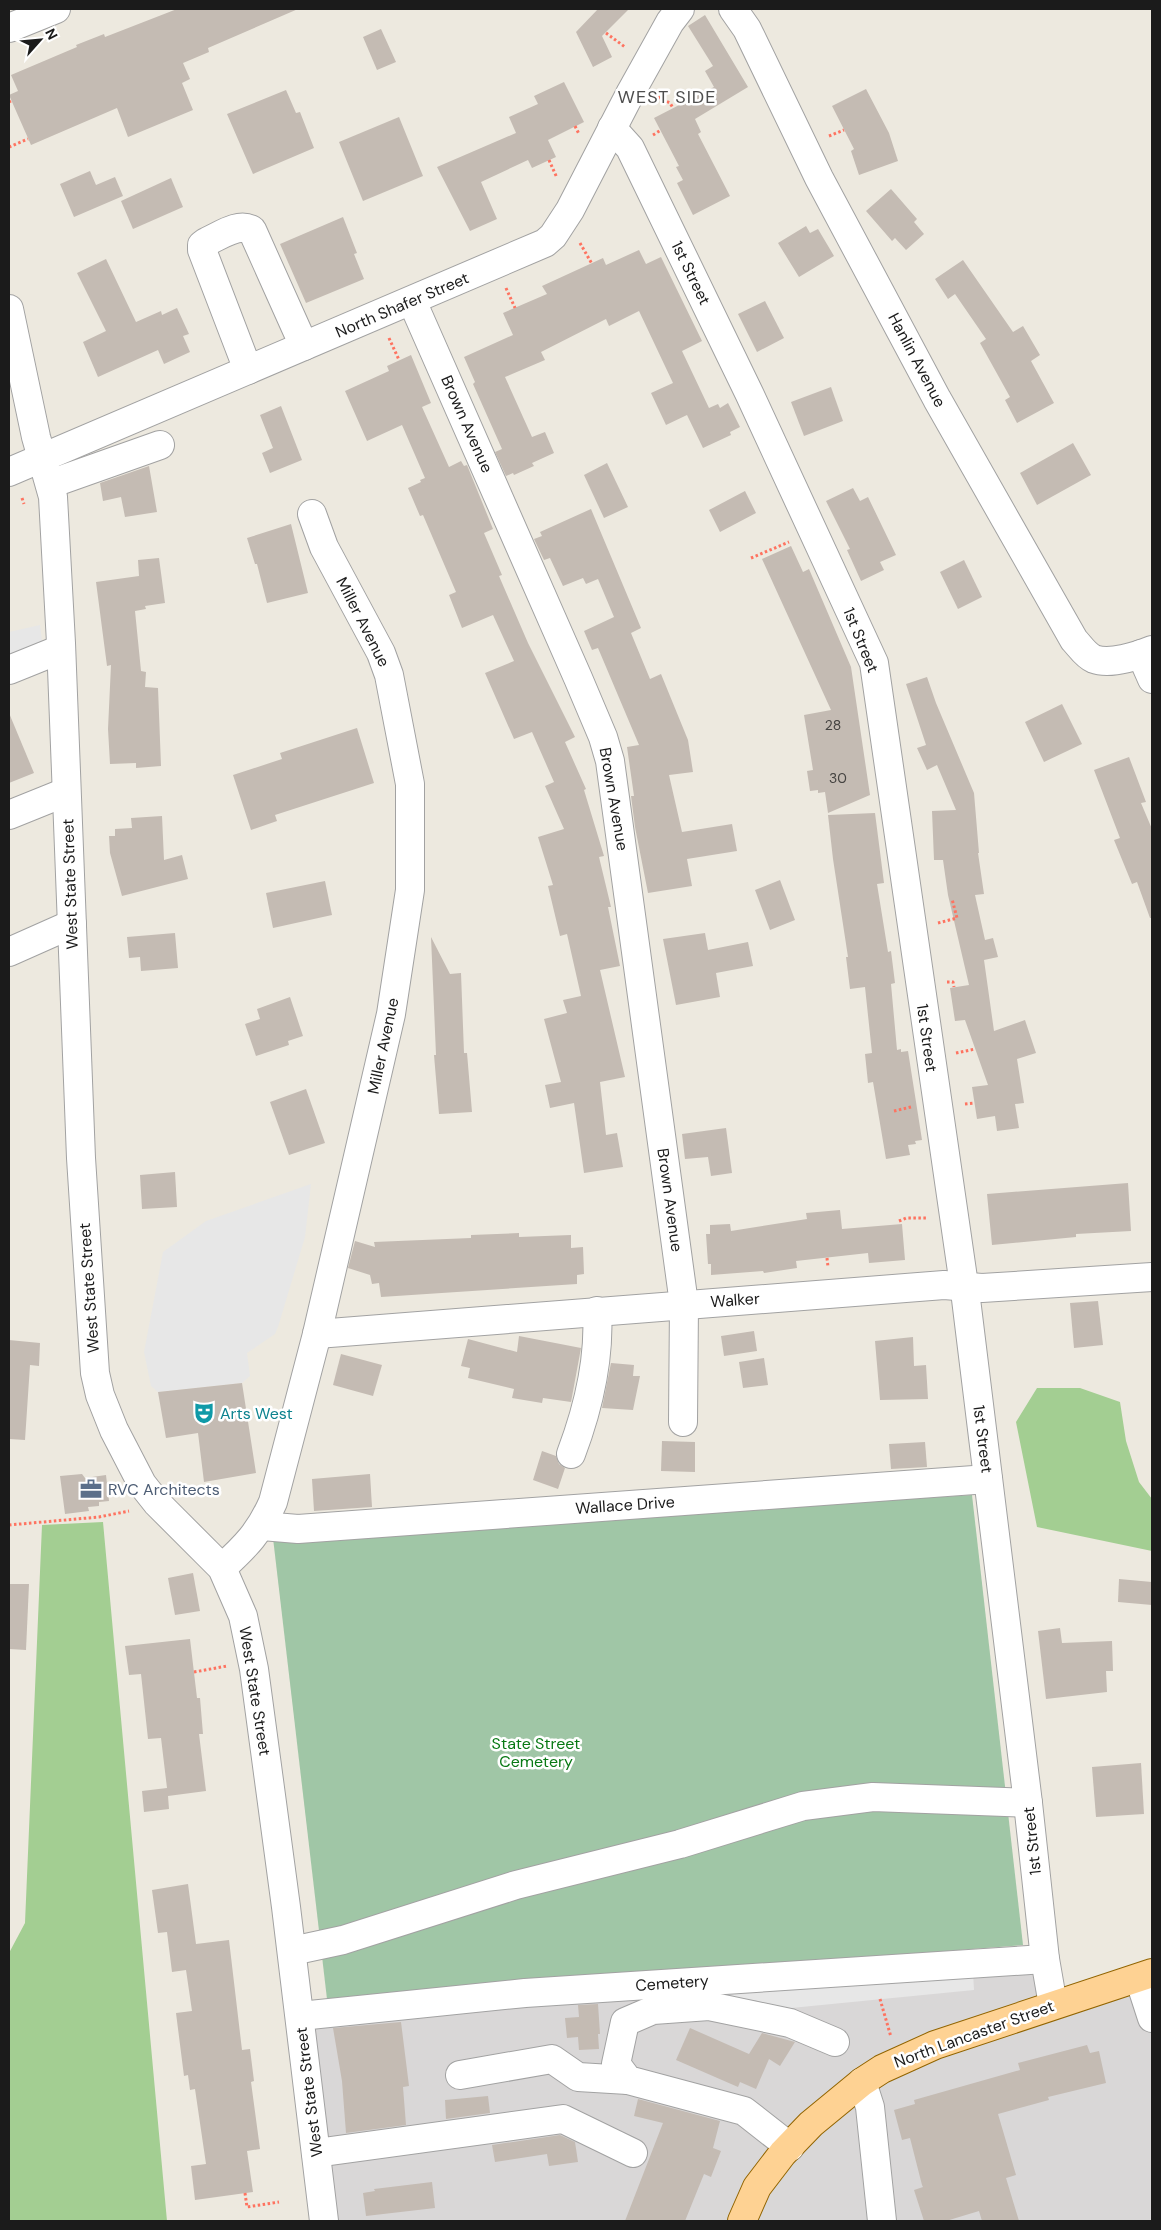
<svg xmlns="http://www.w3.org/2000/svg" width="1161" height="2230" font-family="'DM Sans',sans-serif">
<rect width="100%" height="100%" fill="#ede9df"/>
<polygon fill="#d9d7d7" points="1045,1959 1053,2004 1152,1973 1152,2221 324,2221 300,2016"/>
<g fill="#a3ce92">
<polygon points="1037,1388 1080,1388 1120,1402 1126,1441 1139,1482 1152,1499 1152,1551 1037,1527 1016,1422"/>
<polygon points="103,1522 167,2221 9,2221 9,1953 25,1923 42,1525"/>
</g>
<polygon fill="#a0c6a6" points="972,1495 1023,1945 327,1999 273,1538"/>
<g fill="#e7e7e7">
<polygon points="40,625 43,649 9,663 9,632"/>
<polygon points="311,1184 305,1237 278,1327 275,1334 247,1353 250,1376 242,1383 158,1392 151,1386 144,1352 163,1252 206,1221"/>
<polygon points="973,1972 974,1990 781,2009 755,2000 729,2001 729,1988"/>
</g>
<g fill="#c4bbb3">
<polygon points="177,9 298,9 208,48 209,52 183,63 190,79 182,83 193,110 128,137 117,108 31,145 9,95 18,91 11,75 77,47 76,45 104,34 105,37"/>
<polygon points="598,9 629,9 602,36 612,57 593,67 576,32"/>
<polygon points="705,15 748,87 695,119 701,132 698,134 730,196 693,215 677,183 683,180 676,167 679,166 654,118 714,87 705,71 713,66 688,26"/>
<polygon points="381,29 396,62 377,70 363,37"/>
<polygon points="564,82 584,122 548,140 556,157 532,168 528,160 481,182 497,219 470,231 437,167 516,133 509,117 538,104 534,96"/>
<polygon points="866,89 889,133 898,161 859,175 851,151 854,149 832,106"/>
<polygon points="286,90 296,113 300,112 314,148 253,174 227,114"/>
<polygon points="399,117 423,176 363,201 339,142"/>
<polygon points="90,171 96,185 115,177 123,196 74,217 60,184"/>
<polygon points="171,178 183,207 133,229 121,201"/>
<polygon points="891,189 917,219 914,222 924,234 906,250 895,238 892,241 866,211"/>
<polygon points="343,217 357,253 354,254 364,279 306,303 280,244"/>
<polygon points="806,226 810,233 818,229 834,256 799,277 778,243"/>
<polygon points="639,250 646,264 661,257 702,341 682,351 709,408 718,404 720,408 728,403 740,427 730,432 731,435 703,448 687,415 666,425 651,393 673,383 639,311 609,326 606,319 541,352 545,360 505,377 532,437 545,432 554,453 532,463 534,466 514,475 513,473 506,476 495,452 502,449 473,384 475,382 464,357 513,335 503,313 547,294 542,286 603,258 606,265"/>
<polygon points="106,259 136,322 161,311 162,315 177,308 189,334 183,336 190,352 164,364 158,350 98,377 83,342 106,331 77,273"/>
<polygon points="963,260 1013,332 1023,326 1040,355 1031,361 1054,403 1017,423 1005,400 1010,397 980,343 986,339 955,294 948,299 935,279"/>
<polygon points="765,301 784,338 757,352 738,314"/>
<polygon points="411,355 431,403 422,407 449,467 461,461 464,466 467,465 493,529 484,533 502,575 499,576 528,643 575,737 565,742 586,789 584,790 604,856 599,857 611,907 608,907 620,966 600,970 625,1077 600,1082 606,1135 617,1133 623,1167 584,1173 574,1103 550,1108 545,1085 561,1082 544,1019 567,1013 563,1000 581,996 567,934 560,936 548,886 553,885 538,837 564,829 545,786 554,782 532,732 514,739 485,673 514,661 493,615 462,628 449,595 456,592 423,515 420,516 408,488 421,482 420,480 425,478 402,425 367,441 345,391 389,371 387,366"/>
<polygon points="831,387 843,421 804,436 791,402"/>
<polygon points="281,406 302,460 270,473 262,453 273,448 260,415"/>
<polygon points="1073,443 1091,475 1037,505 1020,473"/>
<polygon points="607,463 628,507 604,518 584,475"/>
<polygon points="149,466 157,512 125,517 121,497 103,501 100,483"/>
<polygon points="853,488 860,501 868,497 896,555 880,562 884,570 861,581 847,550 850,549 826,501"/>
<polygon points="745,491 756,513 720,532 709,510"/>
<polygon points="591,509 641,628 631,633 650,679 661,674 688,740 693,772 669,775 682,832 732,824 737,851 687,859 692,886 648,893 635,827 631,796 634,796 627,747 639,745 598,648 592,650 584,631 614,617 598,579 586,584 583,578 563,586 550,558 544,560 534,539 542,536 540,532"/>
<polygon points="291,524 308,593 267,603 257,564 255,564 247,538"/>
<polygon points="791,546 803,572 809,569 851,667 870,795 828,813 825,792 818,793 818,790 810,791 807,771 813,770 804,715 831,710 762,559"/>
<polygon points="159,558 165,603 145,606 146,609 135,611 141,671 146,672 145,687 158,688 161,766 136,768 136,763 110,764 108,729 111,665 107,666 96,582 139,576 138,560"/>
<polygon points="964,560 982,597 958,609 940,572"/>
<polygon points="927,677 936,703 974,793 979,853 978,853 984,894 975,895 985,940 993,938 998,957 984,960 994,1031 1025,1020 1036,1053 1017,1059 1024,1103 1015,1104 1019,1128 997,1131 995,1116 977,1119 972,1087 988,1085 965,1020 955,1021 950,988 969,985 948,895 943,860 934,860 932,811 956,810 937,765 927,770 917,748 926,745 906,684"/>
<polygon points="1062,704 1082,744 1044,762 1025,722"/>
<polygon points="9,713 34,773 9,783"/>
<polygon points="357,728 374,783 275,815 277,821 251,830 233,775 282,759 280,753"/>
<polygon points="1129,757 1146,802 1141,803 1152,829 1152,918 1150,918 1137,882 1132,884 1114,840 1120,838 1094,770"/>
<polygon points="875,813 884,883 877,884 888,952 891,951 895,983 891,984 897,1050 901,1049 901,1052 908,1051 922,1140 915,1141 916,1144 908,1145 910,1155 886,1159 873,1082 868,1083 865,1054 872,1053 865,987 850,989 846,957 848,957 833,859 828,815"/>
<polygon points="162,816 164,860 182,855 188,879 122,896 110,853 109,836 115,836 115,829 132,828 131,818"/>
<polygon points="780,880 795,920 770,930 755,890"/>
<polygon points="325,881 332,915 273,928 266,893"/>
<polygon points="175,933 178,968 141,971 140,957 129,958 127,937"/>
<polygon points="705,933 708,950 748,942 753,966 716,973 720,997 676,1005 663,939"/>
<polygon points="431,937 450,974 461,973 464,1053 467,1053 472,1112 439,1114 434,1055 436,1055"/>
<polygon points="290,997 303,1036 288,1041 289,1045 256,1056 245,1024 260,1019 257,1009"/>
<polygon points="306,1089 325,1143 289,1155 270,1102"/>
<polygon points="726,1128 732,1173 711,1176 708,1157 685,1159 682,1134"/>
<polygon points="175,1172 177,1207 142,1209 140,1175"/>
<polygon points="1128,1183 1131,1231 1076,1234 1076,1237 992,1245 987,1194"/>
<polygon points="840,1210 842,1229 902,1224 905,1260 869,1263 868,1253 796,1261 797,1268 764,1273 763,1271 711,1275 711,1264 708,1264 706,1234 710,1234 710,1225 730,1224 731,1231 807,1219 806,1213"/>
<polygon points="519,1233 519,1237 571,1235 571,1248 583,1247 584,1274 577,1275 577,1284 381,1297 379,1283 372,1284 370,1275 348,1268 355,1241 375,1247 374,1242 471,1238 471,1235"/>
<polygon points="1098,1301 1103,1345 1074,1348 1070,1303"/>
<polygon points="754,1331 757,1351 724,1356 721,1336"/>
<polygon points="519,1336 581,1348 571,1402 543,1398 542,1403 512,1398 514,1389 468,1378 470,1368 461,1366 468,1339 517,1352"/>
<polygon points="913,1337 914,1366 926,1365 928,1399 880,1400 875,1341"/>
<polygon points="9,1340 40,1343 39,1366 30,1365 25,1440 9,1439"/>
<polygon points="341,1354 382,1365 373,1396 333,1385"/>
<polygon points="764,1358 768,1385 743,1388 739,1362"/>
<polygon points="611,1363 634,1365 633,1376 640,1376 633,1410 602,1408"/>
<polygon points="242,1383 256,1473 204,1482 198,1433 166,1438 158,1392"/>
<polygon points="662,1441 695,1442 695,1472 661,1471"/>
<polygon points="925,1442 927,1467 891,1469 889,1444"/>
<polygon points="542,1451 556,1456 559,1464 565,1468 558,1489 533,1480"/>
<polygon points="82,1474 85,1478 106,1475 109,1501 99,1502 99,1506 88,1507 89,1511 65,1514 60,1476"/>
<polygon points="370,1474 372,1507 314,1511 312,1479"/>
<polygon points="193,1573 200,1611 175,1615 168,1578"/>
<polygon points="1119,1579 1152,1582 1152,1605 1118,1602"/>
<polygon points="9,1584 29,1584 26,1650 9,1649"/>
<polygon points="1060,1628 1062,1643 1112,1641 1113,1671 1106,1671 1107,1692 1046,1699 1038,1631"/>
<polygon points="190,1639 197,1698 200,1698 203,1734 199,1734 206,1791 168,1796 169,1809 144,1812 142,1791 167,1788 161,1738 148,1739 141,1674 129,1675 125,1646"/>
<polygon points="1141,1763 1144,1814 1096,1817 1092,1767"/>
<polygon points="188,1884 196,1944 229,1940 242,2050 250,2049 254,2081 251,2082 260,2149 247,2151 253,2192 195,2200 191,2166 206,2164 195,2089 190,2090 188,2075 184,2076 176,2013 192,2011 186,1970 172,1972 167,1932 158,1933 152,1890"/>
<polygon points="598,2004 600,2034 598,2034 599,2049 579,2050 578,2037 567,2038 565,2018 579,2017 578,2005"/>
<polygon points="401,2022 409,2086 403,2087 406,2125 346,2133 342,2081 333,2028"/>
<polygon points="690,2028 749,2054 762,2033 795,2042 780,2066 769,2059 756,2089 740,2082 738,2087 676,2060"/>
<polygon points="1087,2045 1090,2053 1099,2051 1106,2083 1048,2097 1049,2100 998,2114 1016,2175 1006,2178 1019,2221 982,2221 979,2211 946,2221 924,2221 914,2190 923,2187 922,2185 910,2138 902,2140 894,2110 915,2104 914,2100 1020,2070 1018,2063"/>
<polygon points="488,2096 490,2113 446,2119 445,2100"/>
<polygon points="638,2099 720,2121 713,2148 721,2151 711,2177 704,2174 685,2221 625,2221 663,2123 634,2116"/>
<polygon points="560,2135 575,2142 578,2162 549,2166 547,2154 495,2162 492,2145"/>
<polygon points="432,2182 435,2208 366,2216 363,2193 375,2191 374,2189"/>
</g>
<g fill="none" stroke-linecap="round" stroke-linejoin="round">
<g stroke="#a2a2a2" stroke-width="30">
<g id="minor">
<path d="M733,9L747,29L819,178L937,399L1074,640C1080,646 1085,655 1094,659C1110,665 1137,656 1152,650"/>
<polyline points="9,28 56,9"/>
<polyline points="612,128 630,148 749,393 874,663 966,1299 1028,1803 1045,1959 1053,2005"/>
<polyline points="412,301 578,678 603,737 610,761 684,1304 683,1422"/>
<polyline points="9,309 36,437 53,497 61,643 81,1158 95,1373 100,1395 114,1430 142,1484 157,1503 222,1568 243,1616 254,1669 286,1907 324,2221"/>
<path d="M248,370L202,250V245L206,242C220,236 238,222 252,230L304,346"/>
<polyline points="9,472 545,243 553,236 570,210 631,92 670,22 680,9"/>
<polyline points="50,484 160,445"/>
<polyline points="1141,654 1152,679"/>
<polyline points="9,670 61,649"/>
<polyline points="9,815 66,792"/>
<polyline points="9,952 72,924"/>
<polyline points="317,1334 944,1285 982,1288 1152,1277"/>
<path d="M571,1454C588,1409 600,1360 597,1311"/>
<polyline points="262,1526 298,1529 988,1479"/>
<path d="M222,1568C246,1546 260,1532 273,1502L317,1334L391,1014L410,890V784L389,675L381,653L324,547L312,514"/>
<polyline points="292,1951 343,1940 516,1885 680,1844 803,1806 873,1797 1028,1803"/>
<polyline points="1139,1978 1152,2018"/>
<polyline points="300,2016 525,1993 1045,1959"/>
<polyline points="460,2075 552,2059 578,2077 628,2080"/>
<polyline points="862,2082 870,2107 882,2221"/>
<polyline points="790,2147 744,2111 628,2080 616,2064 625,2022 653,2010 709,2006 790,2023 835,2042"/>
<polyline points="316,2153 563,2119 633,2153"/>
</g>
</g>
<g stroke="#916400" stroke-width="30">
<polyline id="major" points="742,2221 757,2187 783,2153 811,2124 862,2082 882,2069 935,2045 1152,1973"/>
</g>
<g stroke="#fe7360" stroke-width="3" stroke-dasharray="2.5 2.5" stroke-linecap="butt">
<polyline points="606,33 625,47"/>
<polyline points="658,97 670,103 673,108"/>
<polyline points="9,102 11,101"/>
<polyline points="575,126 579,134"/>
<polyline points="653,135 661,130"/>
<polyline points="829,136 844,130"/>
<polyline points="9,147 28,139"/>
<polyline points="549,160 557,178"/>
<polyline points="580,243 592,264"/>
<polyline points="506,288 515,308"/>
<polyline points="389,338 399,360"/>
<polyline points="22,498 24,504"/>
<polyline points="751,558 789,542"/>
<polyline points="938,923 957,918 952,899"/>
<polyline points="947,982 953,982 954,987"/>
<polyline points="956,1053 975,1049"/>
<polyline points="965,1104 974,1103"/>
<polyline points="894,1111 911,1107"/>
<polyline points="899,1221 906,1218 928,1218"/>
<polyline points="827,1258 828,1267"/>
<polyline points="9,1525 99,1517 129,1511"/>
<polyline points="194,1672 227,1666"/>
<polyline points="880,1999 891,2037"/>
<polyline points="245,2193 247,2207 279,2202"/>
</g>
<use href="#minor" stroke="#fff" stroke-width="28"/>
<use href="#major" stroke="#fed293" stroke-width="28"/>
</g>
<defs>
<g id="theatre-bare" transform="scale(1.725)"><path d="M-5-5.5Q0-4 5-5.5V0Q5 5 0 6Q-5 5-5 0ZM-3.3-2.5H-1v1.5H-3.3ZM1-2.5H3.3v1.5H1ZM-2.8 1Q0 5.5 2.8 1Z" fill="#0f9aa8" stroke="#fff" stroke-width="2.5" paint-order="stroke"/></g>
<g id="office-bare" transform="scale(1.725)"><path d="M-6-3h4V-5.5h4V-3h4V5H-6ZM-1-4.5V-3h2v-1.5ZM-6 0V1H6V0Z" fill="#5c6f8a" stroke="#fff" stroke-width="2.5" paint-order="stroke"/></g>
</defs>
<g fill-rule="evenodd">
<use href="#theatre-bare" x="204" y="1413"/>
<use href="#office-bare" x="91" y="1489"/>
</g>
<g text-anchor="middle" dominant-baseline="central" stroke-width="5" stroke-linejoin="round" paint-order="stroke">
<g font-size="14" fill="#454341">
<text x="833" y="725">28</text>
<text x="838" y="778">30</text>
</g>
<g font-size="16" fill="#1b1b1b" stroke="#fff">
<text transform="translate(691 273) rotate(64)">1st Street</text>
<text transform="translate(402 305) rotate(-23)">North Shafer Street</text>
<text transform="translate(917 360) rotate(62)">Hanlin Avenue</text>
<text transform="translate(467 424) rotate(66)">Brown Avenue</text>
<text transform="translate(363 622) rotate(63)">Miller Avenue</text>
<text transform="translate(861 640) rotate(68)">1st Street</text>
<text transform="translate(614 799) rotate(80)">Brown Avenue</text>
<text transform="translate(70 884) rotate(-92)">West State Street</text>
<text transform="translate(927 1038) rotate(82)">1st Street</text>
<text transform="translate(383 1046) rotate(-78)">Miller Avenue</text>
<text transform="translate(670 1200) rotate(82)">Brown Avenue</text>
<text transform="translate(89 1288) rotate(-94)">West State Street</text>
<text transform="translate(735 1300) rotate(-4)">Walker</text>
<text transform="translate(983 1439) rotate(83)">1st Street</text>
<text transform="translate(625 1505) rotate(-4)">Wallace Drive</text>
<text transform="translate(255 1691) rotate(81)">West State Street</text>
<text transform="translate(1032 1841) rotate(-96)">1st Street</text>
<text transform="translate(672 1983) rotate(-4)">Cemetery</text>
<text transform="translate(974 2034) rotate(-20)">North Lancaster Street</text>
<text transform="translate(309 2092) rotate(-97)">West State Street</text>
</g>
<g font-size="16" fill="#0d838f" stroke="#fff" text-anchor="start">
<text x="220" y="1413">Arts West</text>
</g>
<g font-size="16" fill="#4e5e75" stroke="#fff" text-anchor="start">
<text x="108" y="1489">RVC Architects</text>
</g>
<g font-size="16" fill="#087914" stroke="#fff">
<text x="536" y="1743">State Street<tspan x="536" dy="18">Cemetery</tspan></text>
</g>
<g font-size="18" letter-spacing="1" fill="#4e4e4e" stroke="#fff">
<text x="667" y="97">WEST SIDE</text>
</g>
</g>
<rect width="1161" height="2230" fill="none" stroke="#1b1b1b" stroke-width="20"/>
<g transform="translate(40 40) rotate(63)" stroke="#ffffff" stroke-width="4" paint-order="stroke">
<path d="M0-4L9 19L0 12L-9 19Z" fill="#1b1b1b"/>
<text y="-8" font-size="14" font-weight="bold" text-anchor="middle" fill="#1b1b1b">N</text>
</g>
</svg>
